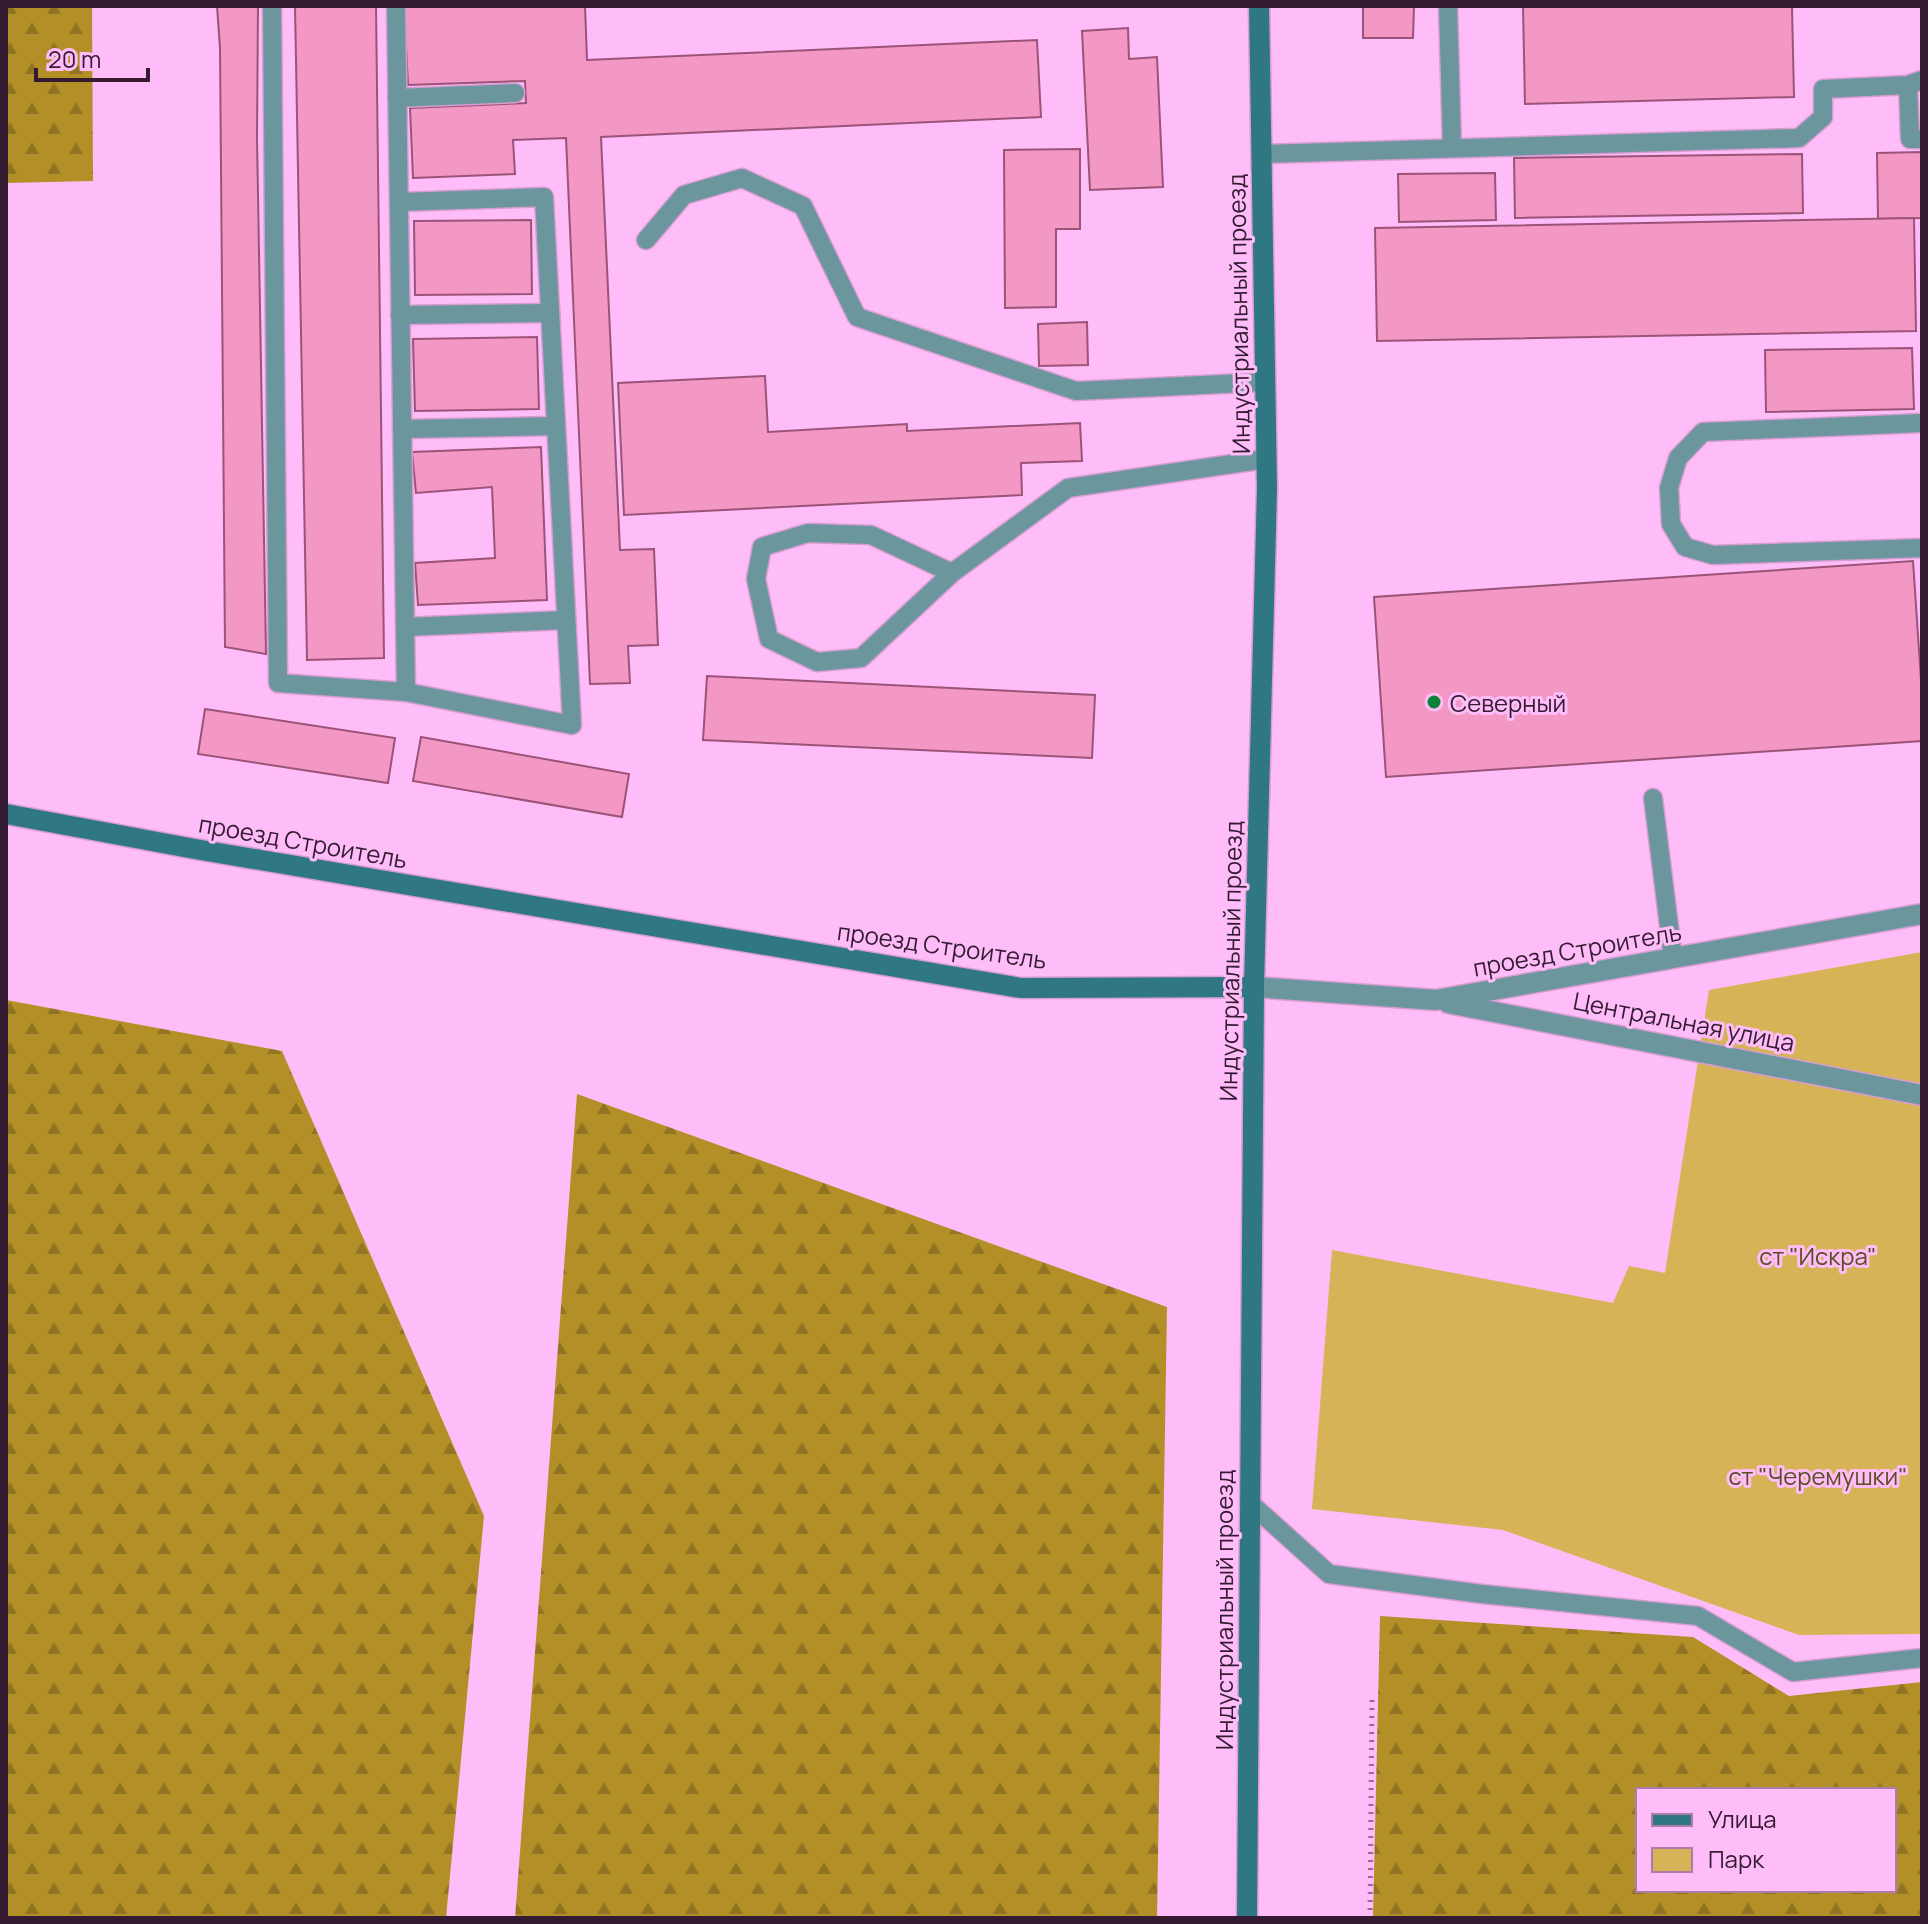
<svg xmlns="http://www.w3.org/2000/svg" width="1928" height="1924" font-family="Manrope,sans-serif">
<defs>
<pattern id="forest-firs" width="22" height="20" patternUnits="userSpaceOnUse" patternTransform="scale(2)"><rect width="22" height="20" fill="#b29027"/><path d="M5 1l3.5 6h-7zM16 11l3.5 6h-7z" fill="#927522"/></pattern>
</defs>
<rect width="100%" height="100%" fill="#febdf8"/>
<polygon fill="#d5b356" points="1922,952 1922,1634 1799,1635 1503,1530 1312,1509 1332,1250 1613,1303 1629,1266 1665,1273 1709,990"/>
<g fill="url(#forest-firs)" fill-rule="evenodd">
<polygon points="6,6 92,6 93,181 6,183"/>
<polygon points="6,1000 282,1051 484,1516 446,1918 6,1918"/>
<polygon points="577,1094 1167,1307 1157,1918 515,1918"/>
<path d="M1380,1616L1693,1637L1789,1696L1922,1682V1918H1373ZM1638,1790H1894V1890H1638Z"/>
</g>
<g fill="#f397c4" stroke="#9c5378" stroke-width="2">
<polygon points="217,6 258,6 257,137 266,654 225,647 220,48"/>
<polygon points="295,6 376,6 384,658 307,660"/>
<polygon points="404,6 585,6 587,60 1037,40 1041,117 601,137 620,550 654,549 658,645 628,646 630,683 590,684 566,138 513,140 515,174 413,178 410,108 526,103 525,81 408,85"/>
<polygon points="1363,6 1414,6 1413,38 1363,38"/>
<polygon points="1523,6 1792,6 1794,97 1525,104"/>
<polygon points="1128,28 1129,59 1157,57 1163,187 1090,190 1082,31"/>
<polygon points="1080,149 1080,229 1056,229 1056,307 1005,308 1004,150"/>
<polygon points="1922,152 1922,218 1878,219 1877,153"/>
<polygon points="1802,154 1803,213 1515,218 1514,158"/>
<polygon points="1495,173 1496,220 1399,222 1398,174"/>
<polygon points="1914,218 1916,331 1377,341 1375,228"/>
<polygon points="531,220 532,294 415,295 414,221"/>
<polygon points="1087,322 1088,365 1039,366 1038,324"/>
<polygon points="537,337 539,409 415,411 413,339"/>
<polygon points="1912,348 1914,409 1766,412 1765,350"/>
<polygon points="765,376 768,432 907,424 907,431 1080,423 1082,461 1021,463 1022,495 624,515 618,383"/>
<polygon points="541,447 547,600 418,605 415,563 495,558 492,487 416,493 412,452"/>
<polygon points="1913,561 1922,695 1922,741 1386,777 1374,597"/>
<polygon points="707,676 1095,695 1092,758 703,740"/>
<polygon points="205,709 395,738 388,783 198,754"/>
<polygon points="421,737 629,774 622,817 413,781"/>
</g>
<g fill="none" stroke-linecap="round" stroke-linejoin="round">
<g stroke="#d69dd0" stroke-width="21">
<g id="lane">
<polyline points="272,6 278,683 406,692 396,6"/>
<polyline points="1448,6 1452,148"/>
<polyline points="1908,85 1910,139 1922,139"/>
<polyline points="397,98 515,93"/>
<polyline points="1262,154 1799,138 1823,117 1823,89 1908,85 1922,80"/>
<polyline points="399,202 544,197 572,725 406,692"/>
<polyline points="646,240 684,195 742,178 803,206 857,317 1076,391 1265,382"/>
<polyline points="400,315 550,313"/>
<polyline points="1922,423 1703,432 1678,458 1669,488 1671,524 1685,547 1713,555 1922,548"/>
<polyline points="402,429 556,426"/>
<polyline points="952,573 871,535 808,533 762,547 756,579 769,639 817,662 861,658 952,573 1068,488 1266,459"/>
<polyline points="405,627 566,620"/>
<polyline points="1653,798 1673,958"/>
<polyline points="1250,1503 1329,1574 1482,1594 1698,1616 1793,1672 1922,1658"/>
</g>
</g>
<g stroke="#d69dd0" stroke-width="23">
<g id="street">
<polyline points="1254,987 1436,1000 1922,914"/>
<polyline points="1448,1003 1922,1095"/>
</g>
</g>
<g stroke="#d69dd0" stroke-width="23">
<g id="secondary">
<polyline points="6,814 195,849 1021,988 1254,987"/>
<polyline points="1247,1918 1254,987 1267,488 1259,6"/>
</g>
</g>
<polyline stroke="#966a92" stroke-width="5" stroke-dasharray="2 6" stroke-linecap="butt" points="1370,1918 1372,1694"/>
<use href="#lane" stroke="#6b969e" stroke-width="18"/>
<use href="#street" stroke="#6b969e" stroke-width="20"/>
<use href="#secondary" stroke="#2f7782" stroke-width="20"/>
</g>
<circle fill="#0c8139" stroke="#febdf8" stroke-width="3" cx="1434" cy="702" r="8"/>
<g text-anchor="middle" dominant-baseline="central" stroke-width="6" stroke-linejoin="round" paint-order="stroke">
<g font-size="24" fill="#341b32" stroke="#febdf8">
<text transform="translate(1238 314) rotate(-91)">Индустриальный проезд</text>
<text transform="translate(303 841) rotate(10)">проезд Строитель</text>
<text transform="translate(942 945) rotate(8)">проезд Строитель</text>
<text transform="translate(1577 949) rotate(-10)">проезд Строитель</text>
<text transform="translate(1230 961) rotate(-89)">Индустриальный проезд</text>
<text transform="translate(1684 1021) rotate(11)">Центральная улица</text>
<text transform="translate(1223 1610) rotate(-90)">Индустриальный проезд</text>
</g>
<g font-size="24" fill="#341b32" stroke="#febdf8" text-anchor="start">
<text x="1450" y="702">Северный</text>
</g>
<g font-size="24" fill="#5c4d24" stroke="#febdf8">
<text x="1818" y="1255">ст "Искра"</text>
<text x="1818" y="1475">ст "Черемушки"</text>
</g>
</g>
<rect width="1928" height="1924" fill="none" stroke="#341b32" stroke-width="16"/>
<rect x="1636" y="1788" width="260" height="104" fill="#febdf8" stroke="#ad7ca9" stroke-width="2"/>
<rect x="1652" y="1814" width="40" height="12" fill="#2f7782" stroke="#ad7ca9" stroke-width="2"/>
<text x="1708" y="1828" font-size="24" fill="#341b32">Улица</text>
<rect x="1652" y="1848" width="40" height="24" fill="#d5b356" stroke="#ad7ca9" stroke-width="2"/>
<text x="1708" y="1868" font-size="24" fill="#341b32">Парк</text>
<path d="M36 68v12h112v-12" fill="none" stroke="#341b32" stroke-width="4"/>
<text x="48" y="68" font-size="24" fill="#341b32" stroke="#febdf8" stroke-width="6" paint-order="stroke">20 m</text>
</svg>
